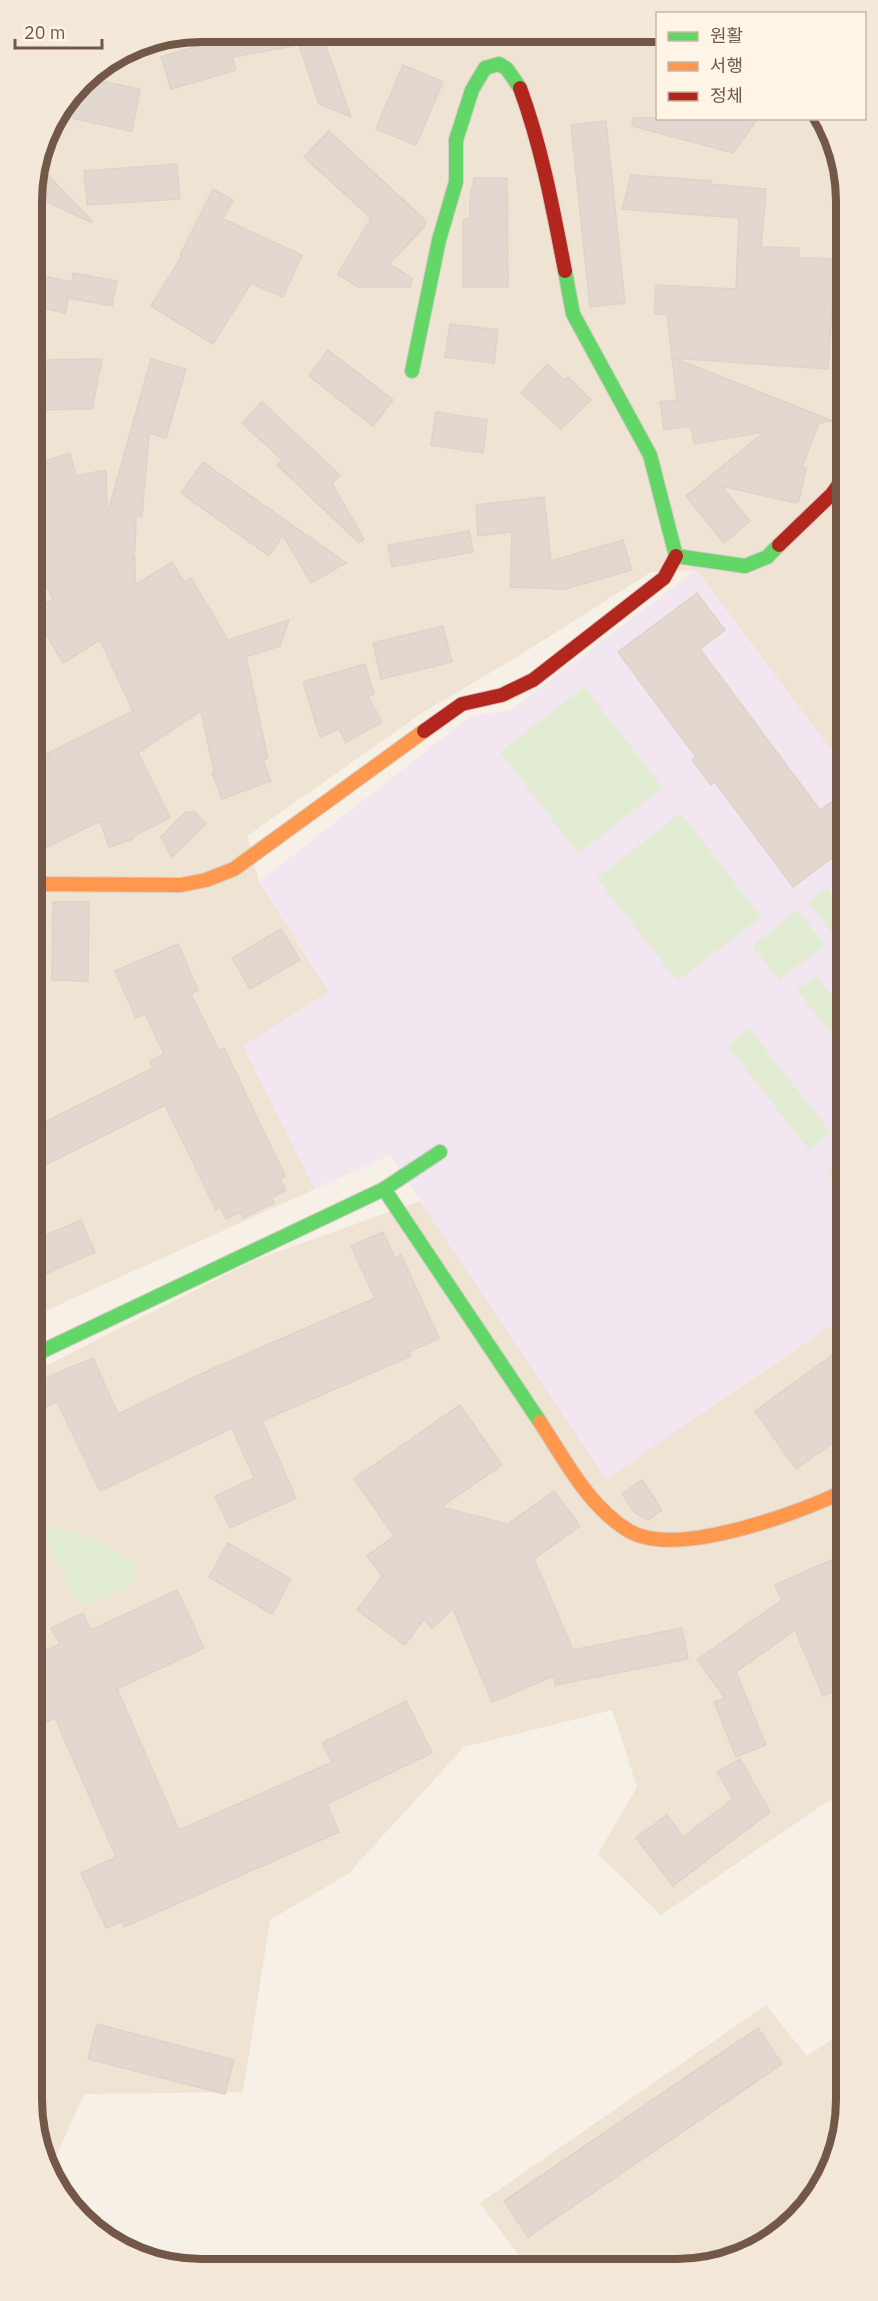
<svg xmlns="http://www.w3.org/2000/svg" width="878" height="2301" font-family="'IBM Plex Sans','Noto Sans KR',sans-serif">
<rect width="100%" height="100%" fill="#f6f0e7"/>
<g fill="#efe3d4">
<polygon points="201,32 657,34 658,118 817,119 843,167 844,767 696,570 651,572 517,657 425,711 247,836 259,882 329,992 243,1046 315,1189 34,1316 32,189 49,126 89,74 136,44"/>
<polygon points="420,1201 606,1479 845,1316 846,1789 661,1915 598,1854 637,1787 612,1710 464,1747 348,1874 270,1920 243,2092 84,2094 52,2165 35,2134 34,1372 255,1260"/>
<polygon points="766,2005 807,2056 846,2030 846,2111 834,2165 805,2212 762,2247 711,2266 527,2266 480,2203"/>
</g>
<polygon fill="#f2e6f0" points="696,570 844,767 845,1316 606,1479 390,1155 315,1189 243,1046 329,992 259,882 471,716 511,710"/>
<g fill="#e2ecd2">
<polygon points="584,687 663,788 578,853 500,752"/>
<polygon points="681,813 761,917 677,981 597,878"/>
<polygon points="827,888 844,910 844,930 835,937 808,902"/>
<polygon points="797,910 825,945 779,980 752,946"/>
<polygon points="816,976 844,1013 845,1051 797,990"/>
<polygon points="749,1028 831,1133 809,1150 727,1045"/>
<polygon points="845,1158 845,1196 826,1172"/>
<path d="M60,1528C82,1532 118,1549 135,1565V1579L128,1586L82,1606L76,1601L43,1530Z"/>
<polygon points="34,1591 46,1616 44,1625 34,1629"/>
</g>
<g fill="#e2d8cf" stroke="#dfd3c9" stroke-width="1.5">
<polygon points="245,32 321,32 351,117 319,104 299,45 232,57 236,70 171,89 161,57"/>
<polygon points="403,65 443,82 416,145 376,129"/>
<polygon points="86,78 140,89 132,131 57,115"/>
<polygon points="633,118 758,118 733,153 632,126"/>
<polygon points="606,121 625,303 590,307 571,125"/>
<polygon points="329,131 426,221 424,227 389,264 412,278 410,287 358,287 338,274 371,218 304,157"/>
<polygon points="177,164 180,199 87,205 84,171"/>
<polygon points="38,165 92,221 91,222 32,195"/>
<polygon points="631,175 712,181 709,184 766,189 761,247 799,248 799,258 843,259 843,292 833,292 828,369 674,358 833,421 819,423 802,467 806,468 799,501 796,503 721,486 750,521 724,543 686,496 764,432 694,444 691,426 664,430 660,402 677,400 667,314 654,314 656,285 736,289 739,218 622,209"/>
<polygon points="474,178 507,178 508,287 463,287 463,224 464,219 470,219 470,197"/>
<polygon points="213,189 233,200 223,219 302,255 283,297 251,283 213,344 151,306 182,256 180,255"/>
<polygon points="73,273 117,281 112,306 68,298 70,291 65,313 32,306 32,274 72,282"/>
<polygon points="450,324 498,330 494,363 445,357"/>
<polygon points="328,350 393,400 373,426 309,376"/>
<polygon points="102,359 92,409 38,410 32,388 32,360"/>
<polygon points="151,359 186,369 166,438 149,433 142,517 136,516 135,548 132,561 135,557 135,585 172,562 184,582 191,578 228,640 289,620 280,646 246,657 268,758 263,760 271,781 222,799 212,773 214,772 201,711 138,753 170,818 132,837 133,839 109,847 100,821 33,854 33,767 49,759 46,754 133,711 100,640 63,663 33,612 53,599 32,560 32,465 70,453 76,476 106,470 107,515"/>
<polygon points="547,364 565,380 568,377 591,400 561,429 521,393"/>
<polygon points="262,402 340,475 332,484 364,539 359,543 277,465 282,460 242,423"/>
<polygon points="436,412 487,420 483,453 431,445"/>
<polygon points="203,462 268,508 346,563 311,583 283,535 269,556 181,493"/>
<polygon points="544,497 551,561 623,540 632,570 565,589 510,587 512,532 478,536 476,505"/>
<polygon points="469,531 473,552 392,567 388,545"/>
<polygon points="697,593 725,630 700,649 820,810 844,793 844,849 793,887 715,782 711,785 692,760 696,757 618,652"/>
<polygon points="443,626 452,662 381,679 373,643"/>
<polygon points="365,664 374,694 368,696 382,722 346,742 339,729 320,737 303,682"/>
<polygon points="186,812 195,812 206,824 172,857 161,837"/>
<polygon points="53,902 89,902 88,981 52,980"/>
<polygon points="281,929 300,960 250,989 232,958"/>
<polygon points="178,944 198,990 191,994 219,1051 224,1048 285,1176 280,1179 286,1190 271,1198 274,1203 243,1218 241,1212 226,1219 220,1207 216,1210 165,1105 33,1171 33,1128 153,1068 150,1061 164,1054 145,1014 136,1018 115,971"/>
<polygon points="81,1220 95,1252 34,1279 33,1241"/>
<polygon points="383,1232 395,1258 401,1255 439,1338 409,1352 411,1356 262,1421 296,1498 230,1528 215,1496 254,1478 232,1428 100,1491 57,1402 34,1412 34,1383 93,1358 118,1414 214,1368 375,1298 351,1246"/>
<polygon points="845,1346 845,1434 796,1469 755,1411"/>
<polygon points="460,1405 502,1465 441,1507 508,1524 554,1491 580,1526 534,1559 573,1650 682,1628 688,1659 555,1685 554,1676 492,1702 453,1609 432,1628 424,1619 405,1645 357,1610 382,1576 367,1556 394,1536 354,1479"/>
<polygon points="642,1480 662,1510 648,1520 635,1513 622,1494"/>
<polygon points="228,1543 291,1579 272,1614 209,1577"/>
<polygon points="845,1554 846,1687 823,1696 795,1630 736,1672 766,1745 736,1757 714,1702 725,1698 697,1660 782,1600 775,1585"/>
<polygon points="177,1590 204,1648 117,1689 179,1830 332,1762 322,1743 406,1701 432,1753 327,1804 339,1832 124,1927 122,1921 106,1928 81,1873 116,1857 55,1718 34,1727 34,1656 60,1644 51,1628 83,1613 91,1630"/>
<polygon points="740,1759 770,1812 673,1886 636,1838 667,1815 683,1837 733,1799 717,1772"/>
<polygon points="97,2024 234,2060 225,2094 88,2059"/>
<polygon points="758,2028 782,2064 528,2237 504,2201"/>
</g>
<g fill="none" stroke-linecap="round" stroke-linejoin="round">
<g stroke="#d6ccc4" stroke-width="16">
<g id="fast">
<polyline points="565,271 573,314 650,455 676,556 745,566 767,557 779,545"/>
<polyline points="412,371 439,240 456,182 456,140 472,90 485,68 499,64 507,69 520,88"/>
<polyline points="384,1189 540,1422"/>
<polyline points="34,1355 384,1189 440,1152"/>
</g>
</g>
<g stroke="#d6ccc4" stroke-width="16">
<g id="slow">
<polyline points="33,884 181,885 206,880 234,869 424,731"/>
<path d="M540,1422C565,1460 588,1506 629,1531C677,1559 797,1513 845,1491"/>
</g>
</g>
<g stroke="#d6ccc4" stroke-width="16">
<g id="jam">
<path d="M520,88C542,148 553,209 565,271"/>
<polyline points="779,545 832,494 844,477"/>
<polyline points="424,731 462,704 502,695 533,680 664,578 676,556"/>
</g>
</g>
<use href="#fast" stroke="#63d668" stroke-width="14"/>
<use href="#slow" stroke="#ff974d" stroke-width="14"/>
<use href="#jam" stroke="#b3261e" stroke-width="14"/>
</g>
<path d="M0 0H878V2301H0ZM201 42H677A159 159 0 0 1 836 201V2100A159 159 0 0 1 677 2259H201A159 159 0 0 1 42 2100V201A159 159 0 0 1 201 42Z" fill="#f4e8da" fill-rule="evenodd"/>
<path fill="none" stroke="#735748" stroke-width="8" d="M201 42H677A159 159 0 0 1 836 201V2100A159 159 0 0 1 677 2259H201A159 159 0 0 1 42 2100V201A159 159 0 0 1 201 42Z"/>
<rect x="656" y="12" width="210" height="108" fill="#fff5e7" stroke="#c7b6a7" stroke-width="1.5"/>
<rect x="668" y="32" width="30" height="9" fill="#63d668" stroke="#c7b6a7" stroke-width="1.5"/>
<text x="710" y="42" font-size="18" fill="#735748">원활</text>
<rect x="668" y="62" width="30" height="9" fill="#ff974d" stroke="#c7b6a7" stroke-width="1.5"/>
<text x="710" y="72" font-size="18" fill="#735748">서행</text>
<rect x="668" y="92" width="30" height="9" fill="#b3261e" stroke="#c7b6a7" stroke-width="1.5"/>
<text x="710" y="102" font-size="18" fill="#735748">정체</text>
<path d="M15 39v9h87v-9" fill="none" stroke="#735748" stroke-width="3"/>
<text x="24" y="39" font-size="18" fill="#735748" stroke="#fff5e7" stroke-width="4.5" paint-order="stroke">20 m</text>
</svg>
